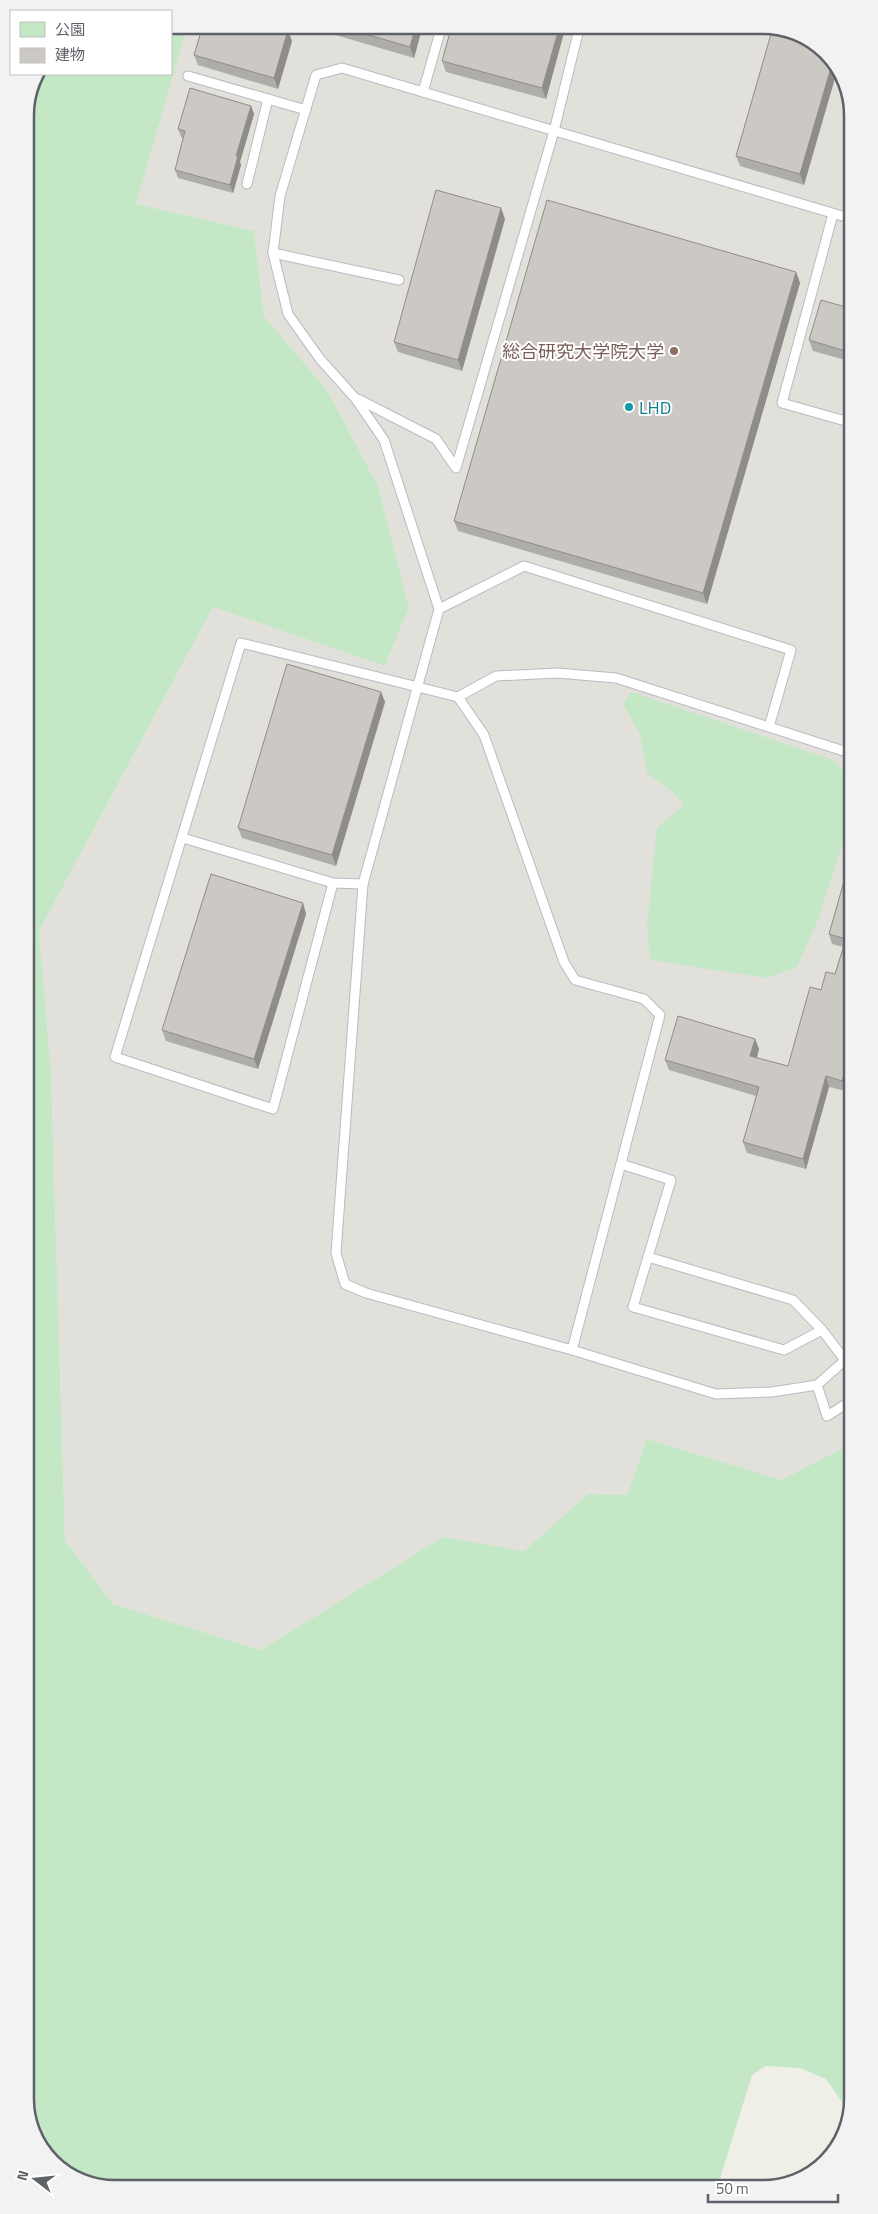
<svg xmlns="http://www.w3.org/2000/svg" width="878" height="2214" font-family="'Titillium Web','Noto Sans JP',sans-serif">
<rect width="100%" height="100%" fill="#f0efe7"/>
<polygon fill="#e2e0db" points="188,25 769,25 818,44 848,86 851,1444 781,1480 647,1439 627,1495 588,1494 524,1551 443,1537 261,1650 113,1604 65,1540 51,1072 39,931 213,607 385,666 409,607 378,486 327,390 264,316 254,231 136,204"/>
<g fill="#c4e7c6">
<polygon points="171,25 188,25 136,204 254,231 264,316 327,390 378,486 409,607 385,666 213,607 39,931 51,1072 65,1540 113,1604 261,1650 443,1537 524,1551 588,1494 627,1495 647,1439 781,1480 851,1444 853,2099 849,2112 826,2079 800,2068 766,2066 752,2075 718,2185 109,2189 60,2170 30,2128 25,109 41,74 171,74"/>
<polygon points="631,692 833,760 850,778 850,820 818,920 797,967 768,978 650,960 647,927 657,828 684,805 674,793 647,773 640,734 623,704"/>
</g>
<g fill="none" stroke-linecap="round" stroke-linejoin="round">
<g stroke="#b9bbc0" stroke-width="11">
<g id="service">
<polyline points="188,76 306,110"/>
<polyline points="423,92 442,25"/>
<polyline points="247,184 268,99"/>
<polyline points="833,214 782,403 849,422"/>
<polyline points="849,218 342,68 316,75 280,196 273,253 288,314 320,359 355,398 384,440 439,609 363,884 336,1253 345,1284 366,1293 572,1350 716,1394 772,1392 817,1385 851,1355"/>
<polyline points="273,253 399,280"/>
<polyline points="358,399 436,439 456,468 554,131 580,25"/>
<polyline points="439,609 524,566 791,650 769,727"/>
<polyline points="458,697 484,735 564,962 575,980 644,999 660,1015 572,1350"/>
<polyline points="183,838 333,883 363,884"/>
<polyline points="333,883 273,1109 115,1057 241,643 458,697 496,676 557,673 616,678 850,753"/>
<polyline points="621,1164 671,1180 633,1307 784,1350 822,1330 845,1360"/>
<polyline points="648,1257 793,1300 822,1330"/>
<polyline points="817,1385 827,1416 851,1401"/>
</g>
</g>
<use href="#service" stroke="#fff" stroke-width="9"/>
</g>
<g fill="#afada9">
<polygon points="328,25 423,25 414,58 332,34"/>
<polygon points="452,25 566,25 546,99 446,72 442,61"/>
<polygon points="292,41 278,89 198,65 194,55"/>
<polygon points="818,44 837,71 804,185 740,166 736,156"/>
<polygon points="251,106 254,114 240,162 241,165 233,193 178,178 175,170 183,138 181,137 178,129"/>
<polygon points="505,219 462,371 398,352 394,342"/>
<polygon points="796,272 800,283 707,604 458,531 454,521"/>
<polygon points="849,308 849,361 813,351 809,340"/>
<polygon points="849,367 849,383 846,376"/>
<polygon points="849,563 850,598 848,597 844,586"/>
<polygon points="381,692 385,702 336,866 242,838 238,828"/>
<polygon points="850,703 850,736 846,734 843,726"/>
<polygon points="850,860 846,1091 829,1087 806,1169 747,1153 743,1142 756,1096 669,1070 665,1060 755,1039 759,1049 757,1058 788,1066 835,974 843,947 832,944 829,934"/>
<polygon points="303,903 306,914 258,1069 166,1041 162,1030"/>
</g>
<g fill="#8f8d89">
<polygon points="416,25 423,25 414,58 410,47"/>
<polygon points="560,25 566,25 546,99 542,88"/>
<polygon points="288,30 292,41 278,89 274,78"/>
<polygon points="832,64 837,71 804,185 800,174"/>
<polygon points="251,106 254,114 240,162 241,165 233,193 230,185 236,156"/>
<polygon points="501,208 505,219 462,371 458,360"/>
<polygon points="796,272 800,283 707,604 703,593"/>
<polygon points="381,692 385,702 336,866 332,855"/>
<polygon points="303,903 306,914 258,1069 254,1059"/>
<polygon points="755,1039 759,1049 754,1066 750,1056"/>
<polygon points="851,1052 851,1075 846,1091 842,1081"/>
<polygon points="826,1076 829,1087 806,1169 803,1159"/>
</g>
<g fill="#ccc9c4" stroke="#8f8d89">
<polygon points="203,25 271,25 288,30 274,78 194,55"/>
<polygon points="334,25 416,25 410,47"/>
<polygon points="452,25 560,25 542,88 442,61"/>
<polygon points="773,27 818,44 832,64 800,174 736,156"/>
<polygon points="190,88 251,106 236,156 238,156 230,185 175,170 185,131 178,129"/>
<polygon points="436,190 501,208 458,360 394,342"/>
<polygon points="547,200 796,272 703,593 454,521"/>
<polygon points="821,300 849,308 849,352 809,340"/>
<polygon points="849,367 849,376 846,376"/>
<polygon points="849,563 849,588 844,586"/>
<polygon points="287,664 381,692 332,855 238,828"/>
<polygon points="850,703 850,728 843,726"/>
<polygon points="850,860 851,1052 842,1081 826,1076 803,1159 743,1142 759,1087 665,1060 678,1016 755,1039 750,1056 788,1066 810,987 821,990 826,972 835,974 846,939 829,934"/>
<polygon points="211,874 303,903 254,1059 162,1030"/>
</g>
<circle fill="#8d6e63" stroke="#fff" stroke-width="2" cx="674" cy="351" r="5"/>
<circle fill="#0f9aa8" stroke="#fff" stroke-width="2" cx="629" cy="407" r="5"/>
<g text-anchor="middle" dominant-baseline="central" stroke-width="4" stroke-linejoin="round" paint-order="stroke">
<g font-size="18" fill="#785e54" stroke="#fff" text-anchor="end">
<text x="664" y="351">総合研究大学院大学</text>
</g>
<g font-size="18" fill="#0d838f" stroke="#fff" text-anchor="start">
<text x="639" y="407">LHD</text>
</g>
</g>
<path d="M0 0H878V2214H0ZM115 34H763A81 81 0 0 1 844 115V2099A81 81 0 0 1 763 2180H115A81 81 0 0 1 34 2099V115A81 81 0 0 1 115 34Z" fill="#f2f2f3" fill-rule="evenodd"/>
<path fill="none" stroke="#5e6167" stroke-width="2.5" d="M115 34H763A81 81 0 0 1 844 115V2099A81 81 0 0 1 763 2180H115A81 81 0 0 1 34 2099V115A81 81 0 0 1 115 34Z"/>
<rect x="10" y="10" width="162" height="65" fill="#ffffff" stroke="#bfc0c2"/>
<rect x="20" y="22" width="25" height="15" fill="#c4e7c6" stroke="#bfc0c2"/>
<text x="55" y="35" font-size="15" fill="#5e6167">公園</text>
<rect x="20" y="48" width="25" height="15" fill="#ccc9c4" stroke="#bfc0c2"/>
<text x="55" y="60" font-size="15" fill="#5e6167">建物</text>
<g transform="translate(35 2179) rotate(286)" stroke="#ffffff" stroke-width="4" paint-order="stroke">
<path d="M0-4L9 19L0 12L-9 19Z" fill="#5e6167"/>
<text y="-8" font-size="14" font-weight="bold" text-anchor="middle" fill="#5e6167">N</text>
</g>
<path d="M708 2194v8h130v-8" fill="none" stroke="#5e6167" stroke-width="2.5"/>
<text x="716" y="2194" font-size="15" fill="#5e6167" stroke="#ffffff" stroke-width="4" paint-order="stroke">50 m</text>
</svg>
